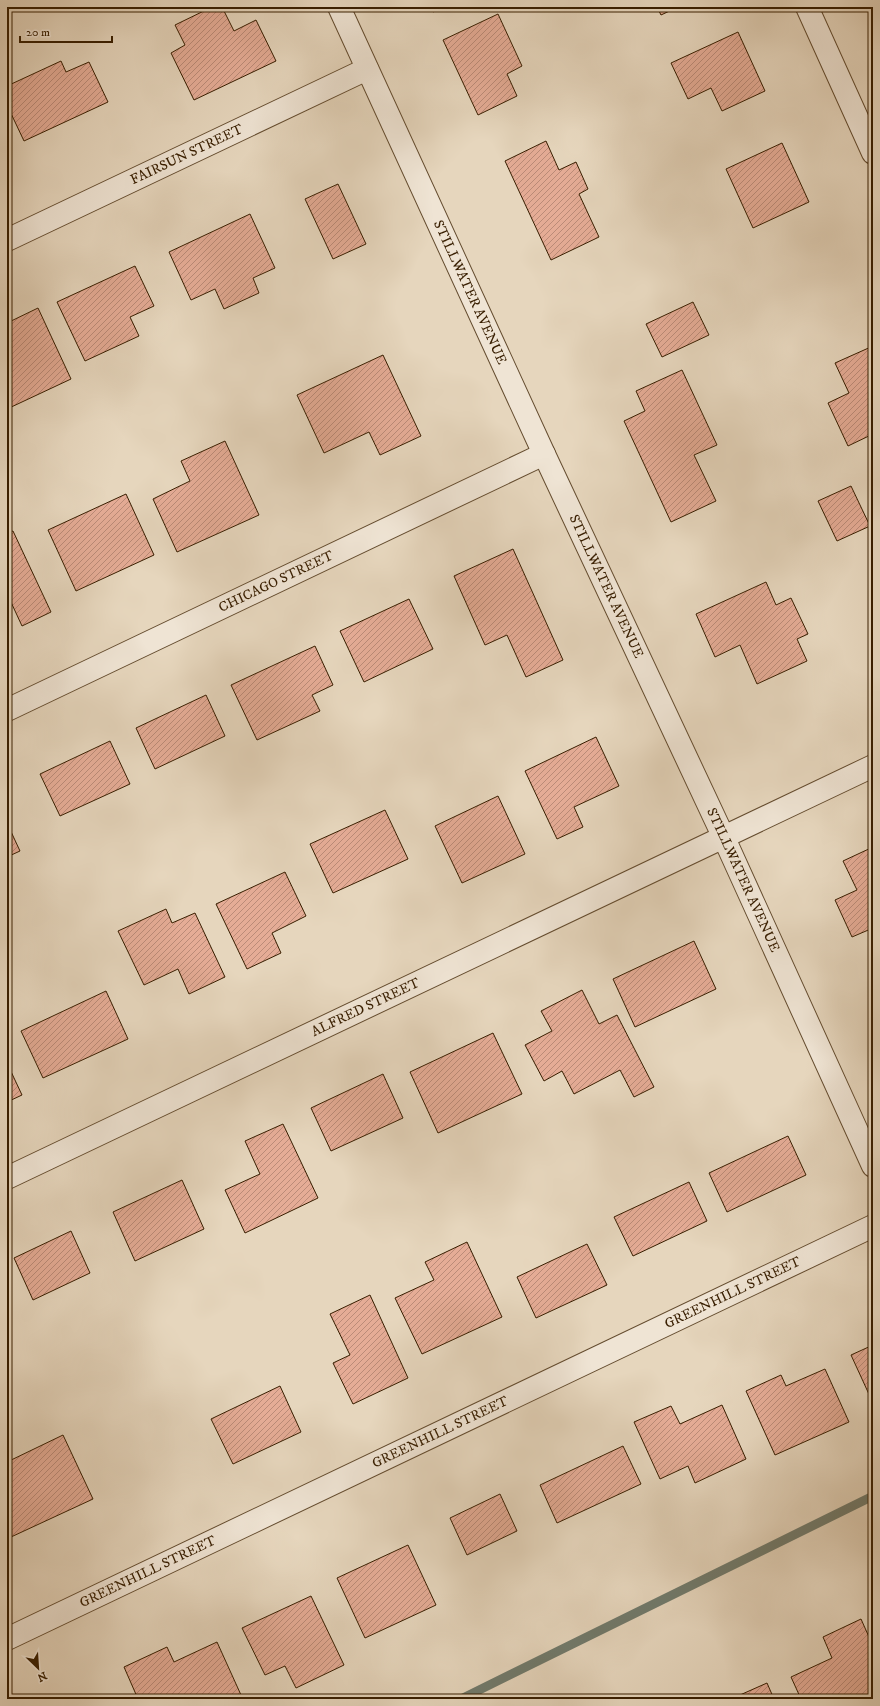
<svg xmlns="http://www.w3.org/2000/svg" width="880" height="1706" font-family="'IM FELL DW Pica',serif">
<defs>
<pattern id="building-hatch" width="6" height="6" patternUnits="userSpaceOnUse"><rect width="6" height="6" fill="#e5ac96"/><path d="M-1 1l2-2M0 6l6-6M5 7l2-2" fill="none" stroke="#bb8b78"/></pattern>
</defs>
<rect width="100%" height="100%" fill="#e6d6bd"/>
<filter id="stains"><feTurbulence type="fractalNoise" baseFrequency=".005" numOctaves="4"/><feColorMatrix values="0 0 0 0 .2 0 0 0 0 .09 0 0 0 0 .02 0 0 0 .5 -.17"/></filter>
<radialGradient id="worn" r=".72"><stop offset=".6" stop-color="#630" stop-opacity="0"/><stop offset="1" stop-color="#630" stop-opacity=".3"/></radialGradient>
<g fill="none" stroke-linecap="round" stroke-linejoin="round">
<polyline stroke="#717b6d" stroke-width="9" points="461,1699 873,1496"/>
</g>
<g fill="url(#building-hatch)" stroke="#381e00">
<polygon points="212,7 222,7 234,31 256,20 276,61 194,100 171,53 185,45 175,25"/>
<polygon points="430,7 442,7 433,12"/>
<polygon points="657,7 678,7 661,15"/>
<polygon points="498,14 522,66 507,74 517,96 478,115 443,40"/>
<polygon points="738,32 765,91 722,111 711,88 688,99 671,63"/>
<polygon points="61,61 66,72 89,62 108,102 24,141 7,105 7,86"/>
<polygon points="546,141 559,170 576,162 588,189 579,194 599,237 551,260 505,161"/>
<polygon points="782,143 809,202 753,228 726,169"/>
<polygon points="338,184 366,244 333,259 305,199"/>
<polygon points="250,214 275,268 253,278 259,293 224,309 215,289 191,300 169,252"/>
<polygon points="135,266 154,306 130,317 139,336 85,361 57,302"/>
<polygon points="693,302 709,335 662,357 646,324"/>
<polygon points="38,308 71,379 7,409 7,323"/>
<polygon points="873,346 873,434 848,446 828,403 849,393 835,363"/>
<polygon points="383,355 421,436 380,455 369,432 324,453 297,395"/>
<polygon points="682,370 717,445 694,455 716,501 671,522 624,421 645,411 636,391"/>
<polygon points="225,441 259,515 177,552 153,499 190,481 181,461"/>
<polygon points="851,486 870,526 837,541 818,501"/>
<polygon points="126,494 154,555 76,591 48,530"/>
<polygon points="13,531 51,612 22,626 10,600 7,601 7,533"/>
<polygon points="513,549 563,660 526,677 507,635 485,645 454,576"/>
<polygon points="766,582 776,605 791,598 808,634 797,639 807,661 757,684 740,645 715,657 696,614"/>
<polygon points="409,599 433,649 364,682 340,631"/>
<polygon points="315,646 333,685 312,695 320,711 257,740 231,685"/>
<polygon points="206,695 225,736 155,769 136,728"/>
<polygon points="596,737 619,786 574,807 583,827 557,839 525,771"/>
<polygon points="110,741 130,784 60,816 40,774"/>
<polygon points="498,796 525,854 462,883 435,826"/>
<polygon points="385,810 408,859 333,893 310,844"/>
<polygon points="7,823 20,851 7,857"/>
<polygon points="873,847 873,928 852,937 835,900 857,890 843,861"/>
<polygon points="285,872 306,916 272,933 281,953 247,969 216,904"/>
<polygon points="166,909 172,923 195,913 225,977 189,994 178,969 144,985 118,931"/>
<polygon points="694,941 716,989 635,1027 613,979"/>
<polygon points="582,990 599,1024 617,1015 654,1087 634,1097 620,1070 574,1094 562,1071 544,1081 525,1045 552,1031 541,1011"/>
<polygon points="106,991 128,1039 43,1078 21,1031"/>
<polygon points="493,1033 522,1094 438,1133 410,1072"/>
<polygon points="7,1063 22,1095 7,1102"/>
<polygon points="383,1074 403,1118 331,1151 311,1108"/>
<polygon points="283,1124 318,1198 245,1233 225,1190 260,1174 245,1141"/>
<polygon points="788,1136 806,1175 727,1212 709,1173"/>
<polygon points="182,1180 204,1229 135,1261 113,1212"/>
<polygon points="689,1182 707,1221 633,1256 614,1217"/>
<polygon points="71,1231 90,1273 33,1300 14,1258"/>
<polygon points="467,1242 502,1317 422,1354 395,1298 434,1280 425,1262"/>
<polygon points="587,1244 607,1285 536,1318 517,1277"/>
<polygon points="370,1295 408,1378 353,1404 333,1363 350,1355 330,1314"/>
<polygon points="7,1315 11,1323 7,1325"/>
<polygon points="873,1345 873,1403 851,1355"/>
<polygon points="825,1369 849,1422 775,1455 746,1391 781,1375 786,1386"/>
<polygon points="280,1386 301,1432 233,1464 211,1419"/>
<polygon points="722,1405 746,1459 695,1483 688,1466 660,1479 634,1422 671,1406 680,1424"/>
<polygon points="63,1435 93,1499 11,1537 7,1529 7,1462"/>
<polygon points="623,1446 641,1484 557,1523 540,1485"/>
<polygon points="500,1494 517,1531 467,1555 450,1518"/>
<polygon points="408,1545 436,1605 365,1638 337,1578"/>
<polygon points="311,1596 344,1665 296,1688 285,1666 265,1675 242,1628"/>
<polygon points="861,1619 873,1646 873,1693 861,1699 801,1699 791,1677 832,1658 823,1637"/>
<polygon points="217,1642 241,1695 232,1699 138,1699 124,1667 167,1647 174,1662"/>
<polygon points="767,1683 774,1699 731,1699"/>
</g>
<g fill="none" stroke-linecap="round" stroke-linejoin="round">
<g stroke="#644c2f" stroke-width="24">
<g id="street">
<path id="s1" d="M339,7L544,454L724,838L873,1166"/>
<polyline points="807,7 873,153"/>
<path id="s2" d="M7,240L367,69"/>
<path id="s3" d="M7,710L544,454"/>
<path id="s4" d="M7,1178L873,766"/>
<path id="s5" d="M7,1639L873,1226"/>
</g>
</g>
<use href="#street" stroke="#efe4d4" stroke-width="22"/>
</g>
<g text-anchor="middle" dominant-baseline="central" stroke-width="3" stroke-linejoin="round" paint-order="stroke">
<g font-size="14" fill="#381e00" stroke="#efe4d4">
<text stroke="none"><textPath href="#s2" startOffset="199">FAIRSUN STREET</textPath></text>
<text stroke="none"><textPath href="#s1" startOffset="314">STILLWATER AVENUE</textPath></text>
<text stroke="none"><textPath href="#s3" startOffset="298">CHICAGO STREET</textPath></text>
<text stroke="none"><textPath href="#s1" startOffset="638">STILLWATER AVENUE</textPath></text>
<text stroke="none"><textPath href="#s1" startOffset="962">STILLWATER AVENUE</textPath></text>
<text stroke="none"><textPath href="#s4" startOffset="397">ALFRED STREET</textPath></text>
<text stroke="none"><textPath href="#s5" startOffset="804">GREENHILL STREET</textPath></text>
<text stroke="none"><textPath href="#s5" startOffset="480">GREENHILL STREET</textPath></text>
<text stroke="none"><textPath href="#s5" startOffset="156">GREENHILL STREET</textPath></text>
</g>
</g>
<rect width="880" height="1706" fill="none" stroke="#e6d6bd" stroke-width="24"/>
<rect x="8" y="8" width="864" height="1690" fill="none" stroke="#381e00" stroke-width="2"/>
<rect x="12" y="12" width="856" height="1682" fill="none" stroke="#381e00"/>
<g transform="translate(38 1668) rotate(155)" stroke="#efe4d4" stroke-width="3" paint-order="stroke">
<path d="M0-3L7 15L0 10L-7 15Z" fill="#381e00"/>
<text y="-6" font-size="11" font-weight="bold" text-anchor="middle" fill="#381e00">N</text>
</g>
<path d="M20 36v6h92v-6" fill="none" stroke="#381e00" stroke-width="2"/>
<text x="26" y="36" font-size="12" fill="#381e00" stroke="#efe4d4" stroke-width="3" paint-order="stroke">20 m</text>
<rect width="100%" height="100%" filter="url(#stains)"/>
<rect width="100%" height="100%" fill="url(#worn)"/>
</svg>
